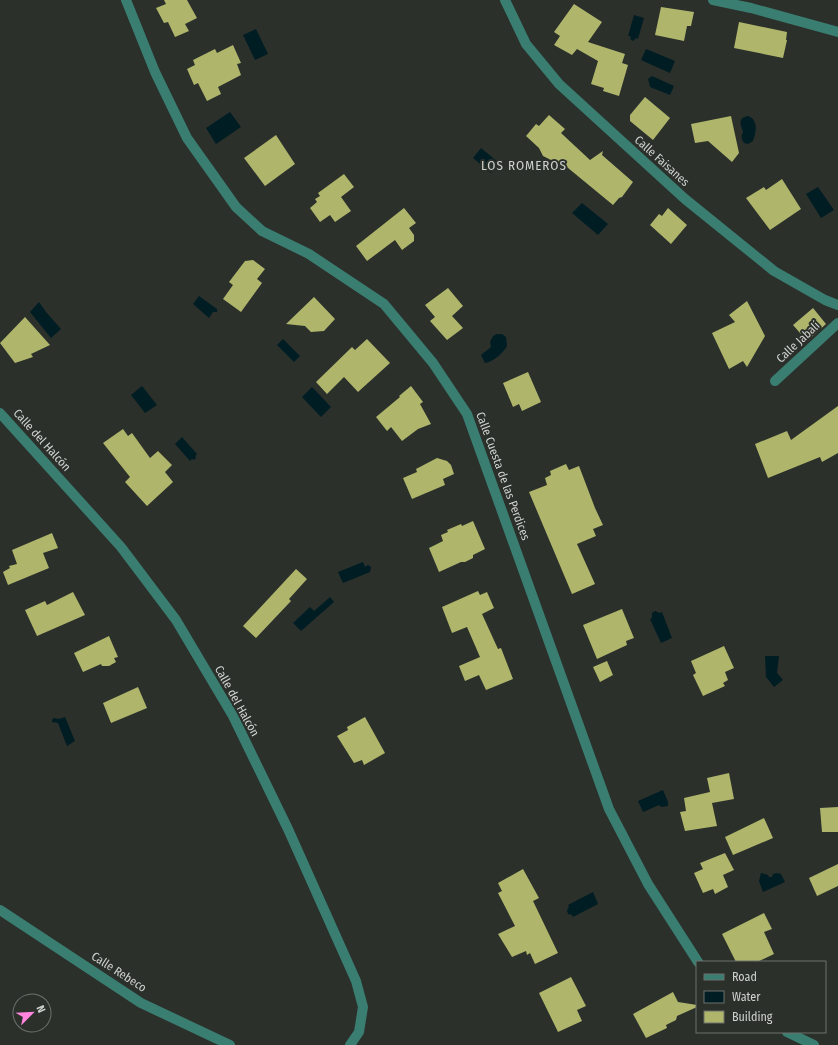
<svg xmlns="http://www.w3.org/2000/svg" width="838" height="1045" viewBox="0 0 838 1045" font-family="'Fira Sans Condensed',sans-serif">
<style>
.water{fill:#001d24}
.building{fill:#afb66b}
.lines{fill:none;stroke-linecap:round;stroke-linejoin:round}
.minor{stroke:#3a7d71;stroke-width:10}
.labels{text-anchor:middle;stroke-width:4;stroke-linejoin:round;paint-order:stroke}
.street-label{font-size:12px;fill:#cfd2cf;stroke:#2b302b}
.neighbourhood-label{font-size:13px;letter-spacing:1px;fill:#cfd2cf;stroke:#2b302b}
</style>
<rect width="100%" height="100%" fill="#2b302b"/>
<!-- water -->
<g class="water">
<path d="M634,15l10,3 -6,21 -2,-1 -3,3 -2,-1 -1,-4h-2z"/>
<path d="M256,29l12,25 -13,6 -12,-25z"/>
<path d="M646,49l29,12 -5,12 -29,-13z"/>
<path d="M652,76l22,10 -4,9 -20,-8 -2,-8z"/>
<path d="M230,112l11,15 -25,17 -10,-16z"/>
<path d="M748,116c11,4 8,17 5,25l-5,3 -4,-1c-3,-5 -3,-7 -1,-11 -2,-8 -6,-14 5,-16z"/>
<path d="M481,148l18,15 -8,10 -18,-15z"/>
<path d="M818,187l16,23 -13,8 -15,-24z"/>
<path d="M582,203l26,21 -10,11 -26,-22z"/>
<path d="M199,296l18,13v3h-4l-4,6 -16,-14z"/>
<path d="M39,302l7,10 15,17 -10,9 -21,-26z"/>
<path d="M497,334h5l4,3 1,9c-4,7 -14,16 -22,17l-4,-8 10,-8 -1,-5 3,-6z"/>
<path d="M283,339l17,17 -6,6 -17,-17z"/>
<path d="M142,386l15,19 -12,8 -14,-18z"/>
<path d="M312,387l19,20 -10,10 -19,-20z"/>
<path d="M182,437l15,17 -1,1 -1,5 -3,-1 -2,2 -15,-17z"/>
<path d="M363,562l2,5 3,-2 3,2 -1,5 -27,11 -5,-11z"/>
<path d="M330,597l4,5 -33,29 -8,-8 17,-16 4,4z"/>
<path d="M655,611l5,2 2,-1 10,26 -11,5 -11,-24 2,-1v-5z"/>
<path d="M765,656h14l-2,17 6,7 -9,7 -8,-10z"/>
<path d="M65,717l10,24 -8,5 -9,-23 -6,-1v-2l2,-2 5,1z"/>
<path d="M663,790l5,12v4l-7,1 -2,-2 -16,7 -5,-11z"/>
<path d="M761,873l7,2 1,2h3l1,-3 4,-1 4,1 4,8 -22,10 -4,-11z"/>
<path d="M593,892l5,12 -25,13 -1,-2 -4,-1 -1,-4 2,-3 -1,-2z"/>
</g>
<!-- building -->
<g class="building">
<path d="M164,0h23l10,18 -12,6 4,7 -14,6 -7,-15 -4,1 -8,-15 10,-4z"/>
<path d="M574,4l28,18 -14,20 37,12 -3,9 6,2 -9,31 -16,-5 1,-3 -13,-4 7,-23 -21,-12 -5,6 -18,-10 6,-9 -6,-4z"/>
<path d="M661,7l33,5 -3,14h-4l-3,15 -29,-6z"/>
<path d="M739,22l48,10 -1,8h1l-4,18 -49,-10z"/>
<path d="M233,45l8,18 -4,1 4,11 -23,12 3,7 -14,7 -9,-18 -4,2 -7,-16 8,-4 -2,-5 22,-11 2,4z"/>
<path d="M645,97l25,21 -17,22 -23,-19v-6z"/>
<path d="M549,115l16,14 -4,4 29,27 13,-9 -1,4 31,27 -11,15 -3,1 -6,7 -51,-42 -3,4 -8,-7 -8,-4 -4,-8 -13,-12 10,-12 3,2z"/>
<path d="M731,116l8,37 -7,9 -24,-21 -13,2 -4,-19z"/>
<path d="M276,135l19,29 -30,22 -21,-28z"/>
<path d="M344,174l10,13 -13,10 10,14 -16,11 -5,-7 -10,7 -10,-14 7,-6 -2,-3 5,-3 -2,-3z"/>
<path d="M782,179l19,30 -31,21 -24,-32 18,-11 2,3z"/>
<path d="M404,208l12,15 -7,5 5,7v6l-12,9 -7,-10 -28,21 -11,-15z"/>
<path d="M668,208l19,17 -16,19 -21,-19 9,-11 3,2z"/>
<path d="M253,260l12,9 -8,10 5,4 -21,29 -18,-13 10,-14 -4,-3 16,-21z"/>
<path d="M448,288l15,18 -11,10 11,12 -16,12 -17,-19 5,-4 -10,-12z"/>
<path d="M314,297l21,22 -11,12 -13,1 -6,-6 -19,-2z"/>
<path d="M747,301l18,35 -18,31 -4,-6 -14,8 -17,-36 23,-11 -6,-7z"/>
<path d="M813,308l13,16 -19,17 -14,-16z"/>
<path d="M25,317l25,28 -19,9 2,3 -18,6 -15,-20z"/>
<path d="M367,339l23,24 -32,29 -14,-15 -17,17 -11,-12 36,-35 3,3z"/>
<path d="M528,372l13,30 -19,9 -3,-7 -6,3 -10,-24z"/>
<path d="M411,386l12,16 -3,2 11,20 -13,5 -16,12 -11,-14 -4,4 -11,-14 24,-20 -1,-1z"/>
<path d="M838,406v47l-16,9 -2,-5 -52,21 -13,-34 32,-13 4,9z"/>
<path d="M123,429l5,7 4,-3 18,25 8,-7 14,14 -7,7 8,10 -26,24 -22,-24 5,-5 -27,-34z"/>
<path d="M437,458l10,3 4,4 3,9 -11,5 2,6 -33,14 -9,-21 14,-6 -1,-3z"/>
<path d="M566,464l3,6 10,-4 16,42 8,17 -10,4 3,7 -19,8 18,40 -23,10 -43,-102 18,-7 -2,-7 6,-3 -1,-4z"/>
<path d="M473,521l12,28 -12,6v3l-8,4h-4l-22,10 -10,-24 14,-7 -2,-6 7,-3 -1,-2 14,-6 1,2z"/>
<path d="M52,533l6,15 -15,5 6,15 -41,17 -5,-13 7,-4 -1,-2 8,-2 -5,-14z"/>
<path d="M296,569l11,10 -18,20 2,2 -35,37 -13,-12z"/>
<path d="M478,591l2,4 7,-3 7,16 -12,6 16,35 3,-1 12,31 -27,11 -7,-15 -14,6 -6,-15 21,-9 -13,-30 -15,6 -10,-26z"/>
<path d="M73,592l12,23 -48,21 -12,-26 20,-9 2,4z"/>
<path d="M622,609l12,29 -8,3 1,4 -30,14 -14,-34z"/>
<path d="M109,636l9,21 -4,1 2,4 -7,4h-7l-1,-2 -18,8 -9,-19z"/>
<path d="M724,646l10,22 -9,4 3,8 -5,3 2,3 -22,10 -10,-21 3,-2 -5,-12z"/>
<path d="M607,661l6,14 -13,7 -7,-15z"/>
<path d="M138,687l9,21 -36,15 -8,-20z"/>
<path d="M365,717l20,36 -21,12 -2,-5 -8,3 -17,-27 11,-6 -1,-3z"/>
<path d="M729,773l5,26 -22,4 5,23 -32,5 -5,-19 6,-1 -2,-13 26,-6 -3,-14z"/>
<path d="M838,807v25h-16l-2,-24z"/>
<path d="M764,818l9,20 -40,17 -8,-18z"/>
<path d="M725,853l9,17 -11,5 5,12 -13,7 -2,-5 -10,4 -9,-20 9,-4 -3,-6z"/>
<path d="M838,864v22l-21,10 -8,-18z"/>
<path d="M523,869l16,29 -6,3 25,52 -23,11 -5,-11 -3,2 -1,-4 -14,6 -14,-23 17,-8 -17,-33 4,-2 -4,-8z"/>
<path d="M764,913l8,16 -8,3 10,22 -17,8h-21l-14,-28z"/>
<path d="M571,977l15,29 -9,4 5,11 -24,11 -19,-39z"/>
<path d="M673,992l5,10 19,3v2l-20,9 -1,4 -10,5 1,3 -21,10 -13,-24z"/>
</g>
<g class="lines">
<!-- minor -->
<g class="minor">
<path d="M126,0l29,72 32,66 49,69 26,24 47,23 75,50 49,59 34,51 142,395 39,75 50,78"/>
<path d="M505,0l21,44 33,40 126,115 89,72 51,29 13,5"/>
<path d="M713,0l38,8 87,24"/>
<path d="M775,381l63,-58"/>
<path d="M0,413l121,134 55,73 57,96 55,113 68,152 7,26 -4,25 -9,13"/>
<path d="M0,910l141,93 89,42"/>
<path d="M787,1032l27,13"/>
</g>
</g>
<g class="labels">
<!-- street labels -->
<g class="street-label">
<text transform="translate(662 161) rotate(42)" y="4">Calle Faisanes</text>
<text transform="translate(798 342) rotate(-43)" y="4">Calle Jabalí</text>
<text transform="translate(42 440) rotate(48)" y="4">Calle del Halcón</text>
<text transform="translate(503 476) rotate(70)" y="4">Calle Cuesta de las Perdices</text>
<text transform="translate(237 701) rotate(61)" y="4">Calle del Halcón</text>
<text transform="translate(119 972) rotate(33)" y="4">Calle Rebeco</text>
</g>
<!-- neighbourhood labels -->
<g class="neighbourhood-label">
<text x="524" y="170">LOS ROMEROS</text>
</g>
</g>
<!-- legend -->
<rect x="696" y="961" width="130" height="72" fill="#2b302b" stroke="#6d716d"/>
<rect x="704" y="974" width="20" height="6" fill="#3a7d71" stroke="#6d716d"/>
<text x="732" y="981" font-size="12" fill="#cfd2cf">Road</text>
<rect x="704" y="991" width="20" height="12" fill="#001d24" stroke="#6d716d"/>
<text x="732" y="1001" font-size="12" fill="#cfd2cf">Water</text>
<rect x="704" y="1011" width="20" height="12" fill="#afb66b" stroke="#6d716d"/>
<text x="732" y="1021" font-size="12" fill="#cfd2cf">Building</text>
<!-- north arrow -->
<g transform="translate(32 1013) rotate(66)"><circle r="19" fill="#2b302b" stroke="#6d716d"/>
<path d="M0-3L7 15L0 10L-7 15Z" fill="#ff85de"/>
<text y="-6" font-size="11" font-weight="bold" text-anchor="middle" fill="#cfd2cf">N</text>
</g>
</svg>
